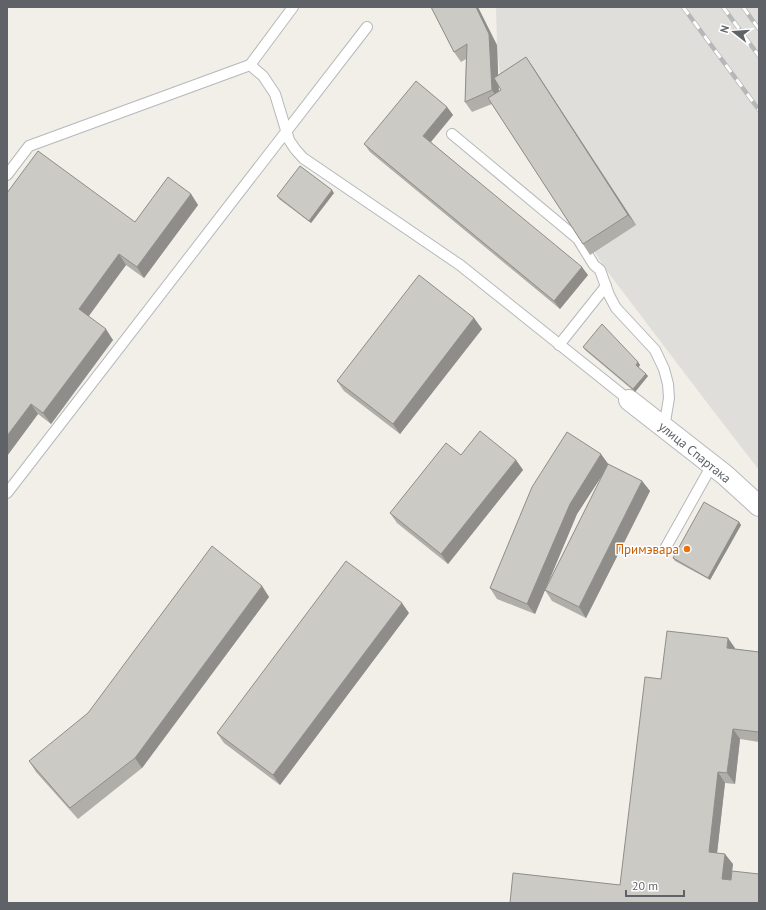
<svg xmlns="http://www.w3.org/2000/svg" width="766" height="910" viewBox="0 0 766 910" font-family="'PT Sans',sans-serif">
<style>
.industrial{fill:#e0deda}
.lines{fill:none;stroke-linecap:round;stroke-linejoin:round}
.lane-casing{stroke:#b5b8bc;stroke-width:12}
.street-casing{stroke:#b5b8bc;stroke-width:22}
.lane{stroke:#fff;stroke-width:10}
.street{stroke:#fff;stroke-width:20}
.rail-casing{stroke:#b6b7b8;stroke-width:4.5}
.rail{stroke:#fff;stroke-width:3;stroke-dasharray:9;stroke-linecap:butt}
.wall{fill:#afaea9;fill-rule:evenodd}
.shaded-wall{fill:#8f8d8a}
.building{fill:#cccac5;stroke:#8f8d8a}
.food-dot{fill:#e8710a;stroke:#fff;stroke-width:1.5}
.labels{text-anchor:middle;stroke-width:3;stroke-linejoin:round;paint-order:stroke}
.street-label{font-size:13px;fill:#5f6368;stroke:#fff}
.food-label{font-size:13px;fill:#c56008;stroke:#fff;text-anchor:end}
</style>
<rect width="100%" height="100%" fill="#f1efe8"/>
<!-- industrial -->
<path class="industrial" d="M496,7h263v463l-48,-62 -107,-141 -101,-162 -6,-60z"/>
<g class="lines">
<!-- lane casing -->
<g class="lane-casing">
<g id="lane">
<path d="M293,7l-43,58 13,11 12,18 14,46 6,9 8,9 157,107 169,135"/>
<path d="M452,134l126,105 16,26 6,5 9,25 7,13 39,42 9,19 4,15 1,14 -5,30"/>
<path d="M7,175l22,-29 221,-81"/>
<path d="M559,345l47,-59"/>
<path d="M7,493l360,-466"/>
<path d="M666,547l46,-82"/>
</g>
</g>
<!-- street casing -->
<g class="street-casing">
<path id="street" d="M629,400l96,75 34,31"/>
</g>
<!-- lane -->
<use href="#lane" class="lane"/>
<!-- street -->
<use href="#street" class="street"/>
<!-- rail casing -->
<g class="rail-casing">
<g id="rail">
<path d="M683,7l76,103"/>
<path d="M723,7l36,49"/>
<path d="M743,7l16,22"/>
</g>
</g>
<!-- rail -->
<use href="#rail" class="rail"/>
</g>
<!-- wall -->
<g class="wall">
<path d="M431,7l66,38 1,30 28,-18 110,168 -46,30 -98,-151 -20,8 -7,-10 1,-43 -5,3 -7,-10zM499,85l2,5 -2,1z"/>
<path d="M447,107l6,8 -22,27 157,133 -28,34 -190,-157 -6,-8z"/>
<path d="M7,193l128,29 56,-28 7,11 -54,73 -18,-13 -38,51 25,24 -62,84 -13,-10 -31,42z"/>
<path d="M334,193l-23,30 -32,-24 -2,-3z"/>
<path d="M474,318l8,11 -82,105 -56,-43 -7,-10z"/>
<path d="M583,347l55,15 2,3 -2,3 10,8 -13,16 -50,-42z"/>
<path d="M461,455l55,5 7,10 -75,94 -51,-41 -7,-10z"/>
<path d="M608,464l34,17 8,10 -64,127 -34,-17 -7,-11 59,-118 -27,42 -42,100 -38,-15 -7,-11z"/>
<path d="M739,522l2,3 -31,55 -35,-19 -2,-3z"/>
<path d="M262,586l7,11 -127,171 -64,51 -42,-47 -7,-11z"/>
<path d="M409,613l-129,172 -56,-42 -7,-10z"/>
<path d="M735,648v1l24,3v90l-19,-3 -5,45 -10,-1 -8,70 16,11 -2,16 28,23 -139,-18 41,-206z"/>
</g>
<!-- shaded-wall -->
<g class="shaded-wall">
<path d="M476,7h2l19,38 2,55 -7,-10z"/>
<path d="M526,57l7,10 103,158 -8,-10z"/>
<path d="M447,107l6,8 -24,29 -6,-8z"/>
<path d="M332,190l2,3 -23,30 -2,-2z"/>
<path d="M191,194l7,11 -54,73 -7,-11z"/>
<path d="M119,254l7,11 -40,55 -7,-11z"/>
<path d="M582,267l6,8 -28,34 -6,-8z"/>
<path d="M474,318l8,11 -82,105 -7,-10z"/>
<path d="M106,329l7,11 -62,84 -8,-11z"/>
<path d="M638,362l2,3 -2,3 -2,-3z"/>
<path d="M646,374l2,2 -13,16 -2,-3z"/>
<path d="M31,404l7,10 -31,42v-20z"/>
<path d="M601,454l8,11 -32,49 -42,100 -8,-10 43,-100z"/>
<path d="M516,460l7,10 -75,94 -7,-10z"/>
<path d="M642,481l8,10 -64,127 -7,-11z"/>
<path d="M739,522l2,3 -31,55 -2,-2z"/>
<path d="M262,586l7,11 -127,171 -7,-10z"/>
<path d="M402,603l7,10 -129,172 -7,-10z"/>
<path d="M728,638l7,10 -1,10 -7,-10z"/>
<path d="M733,729l7,10 -5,45 -8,-11z"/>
<path d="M718,772l7,11 -9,79 -7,-10z"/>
<path d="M725,854l8,10 -4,26 -7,-11z"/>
</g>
<!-- building -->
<g class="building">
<path d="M431,7h45l13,27 3,56 -27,12 2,-58 -13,8z"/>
<path d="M526,57l102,158 -45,29 -95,-146 13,-8 -7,-12z"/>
<path d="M416,81l31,26 -24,29 159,131 -28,34 -190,-157z"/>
<path d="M38,151l97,71 33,-45 23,17 -54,73 -18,-13 -40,55 27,20 -63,84 -12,-9 -24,32v-243z"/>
<path d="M300,166l32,24 -23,31 -32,-25z"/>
<path d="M419,275l55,43 -81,106 -56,-43z"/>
<path d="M602,324l36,38 -2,3 10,9 -13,15 -50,-42z"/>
<path d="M480,431l36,29 -75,94 -51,-41 56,-70 15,12z"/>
<path d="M567,432l34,22 -31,50 -43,100 -37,-16 42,-101z"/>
<path d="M608,464l34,17 -63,126 -34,-17z"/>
<path d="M704,502l35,20 -31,56 -35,-20z"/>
<path d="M212,546l50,40 -127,172 -65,50 -41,-47 59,-48z"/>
<path d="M346,561l56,42 -129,172 -56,-42z"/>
<path d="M667,631l61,7 -1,10 32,4v80l-26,-3 -6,44 -9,-1 -9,80 16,2 -3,25 9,1 1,-9 27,3v29h-249l3,-30 107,12 25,-208 16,2z"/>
</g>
<!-- markers -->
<circle class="food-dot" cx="687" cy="549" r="4"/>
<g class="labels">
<!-- street labels -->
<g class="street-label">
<text transform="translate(695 452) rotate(39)" y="5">улица Спартака</text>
</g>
<!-- food labels -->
<g class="food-label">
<text x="679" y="554">Примэвара</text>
</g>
</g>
<!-- border -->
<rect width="766" height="910" fill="none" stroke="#5f6368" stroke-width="16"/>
<!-- north arrow -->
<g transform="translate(734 32) rotate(287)" stroke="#ffffff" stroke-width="3" paint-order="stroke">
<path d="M0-3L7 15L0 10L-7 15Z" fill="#5f6368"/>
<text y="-6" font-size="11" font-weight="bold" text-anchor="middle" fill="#5f6368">N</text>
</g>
<!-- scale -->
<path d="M626 890v6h58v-6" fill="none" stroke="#5f6368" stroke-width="2"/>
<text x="632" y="890" font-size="12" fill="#5f6368" stroke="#ffffff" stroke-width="3" paint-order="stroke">20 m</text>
</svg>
